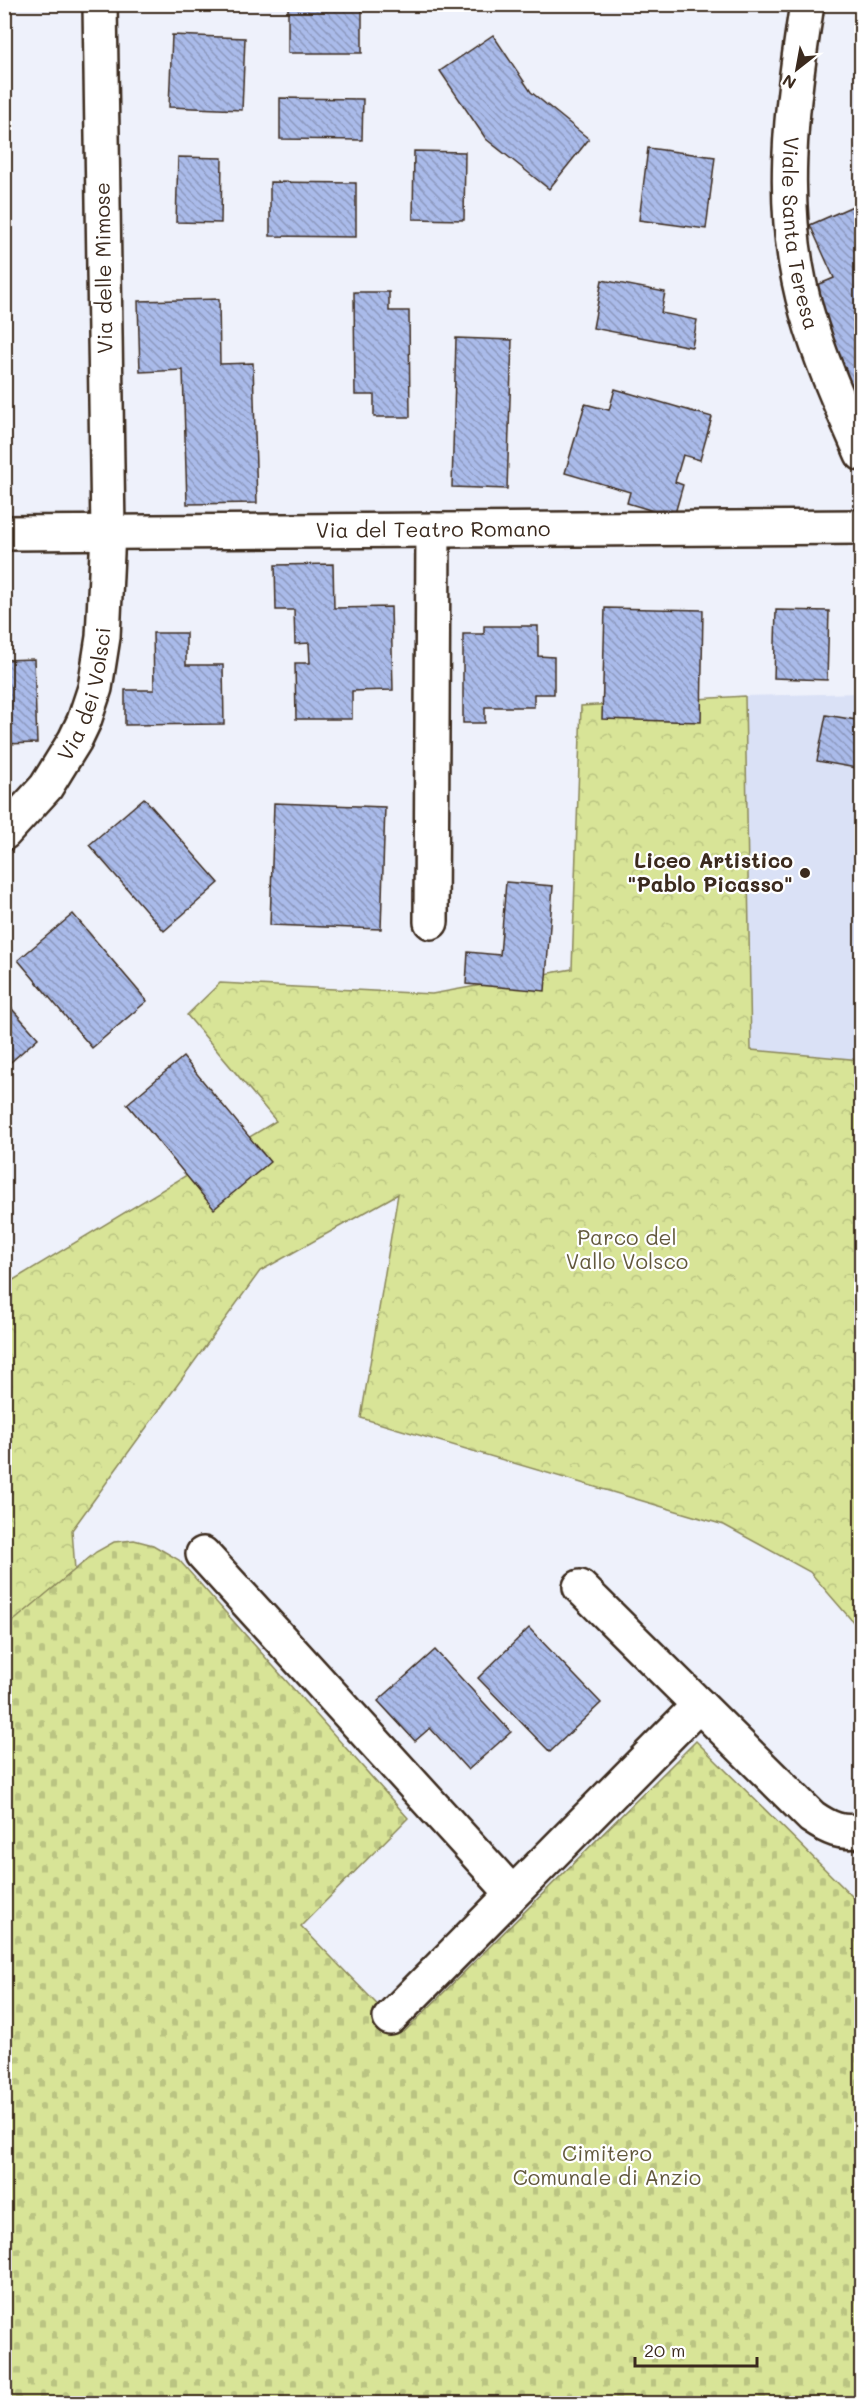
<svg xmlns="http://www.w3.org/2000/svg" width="866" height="2408" viewBox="0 0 866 2408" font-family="Mali,sans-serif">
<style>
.built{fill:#dae1f6}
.forest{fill:url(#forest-crowns);stroke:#8a875a;stroke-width:1.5}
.cemetery{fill:url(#cemetery-stones);stroke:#8a875a;stroke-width:1.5}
.building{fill:url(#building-back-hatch);stroke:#3b2a1e;stroke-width:1.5}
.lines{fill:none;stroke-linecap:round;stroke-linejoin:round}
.minor-casing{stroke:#3b2a1e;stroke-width:38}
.minor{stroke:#fff;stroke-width:33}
.poi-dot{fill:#3b2a1e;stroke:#fff;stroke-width:2}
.labels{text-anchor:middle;stroke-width:4.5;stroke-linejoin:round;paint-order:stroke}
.street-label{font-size:21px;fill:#3b2a1e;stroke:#fff}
.poi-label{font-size:21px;font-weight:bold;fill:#3b2a1e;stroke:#fff;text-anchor:end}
.park-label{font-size:21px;fill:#62583c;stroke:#fff}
</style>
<defs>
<pattern id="forest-crowns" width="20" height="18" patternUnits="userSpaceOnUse" patternTransform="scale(1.5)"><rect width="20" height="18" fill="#d8e497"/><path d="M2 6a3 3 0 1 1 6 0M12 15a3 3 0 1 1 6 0" fill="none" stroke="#bac482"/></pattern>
<pattern id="cemetery-stones" width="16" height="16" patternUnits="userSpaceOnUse" patternTransform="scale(1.5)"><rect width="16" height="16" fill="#d8e497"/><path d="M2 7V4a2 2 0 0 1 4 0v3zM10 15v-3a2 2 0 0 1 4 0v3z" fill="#bac482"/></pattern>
<pattern id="building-back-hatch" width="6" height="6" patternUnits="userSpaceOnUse" patternTransform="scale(1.5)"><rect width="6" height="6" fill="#aabbea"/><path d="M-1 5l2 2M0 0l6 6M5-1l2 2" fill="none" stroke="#8c98bd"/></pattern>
</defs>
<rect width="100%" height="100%" fill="#eef1fb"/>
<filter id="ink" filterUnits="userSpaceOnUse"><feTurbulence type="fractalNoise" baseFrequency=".0167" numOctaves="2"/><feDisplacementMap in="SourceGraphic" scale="12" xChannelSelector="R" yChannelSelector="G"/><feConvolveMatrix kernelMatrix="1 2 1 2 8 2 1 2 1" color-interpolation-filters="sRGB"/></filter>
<g filter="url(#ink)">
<!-- built -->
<path class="built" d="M861,693v367l-110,-10 -6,-354z"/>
<!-- forest -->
<path class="forest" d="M745,696l6,354 110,10v571l-51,-59 -86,-47 -363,-107 37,-224 -138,77 -188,259 3,40 -70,59v-344l271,-164 -89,-106 33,-32 212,11 140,-25 9,-263z"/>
<!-- cemetery -->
<path class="cemetery" d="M134,1540l19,5 26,15 229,258 -107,108 103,106 292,-291 165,164v498h-856l-1,-774 92,-77 18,-10z"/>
<!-- building -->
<g class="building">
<rect x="288" y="4" width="74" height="49"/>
<path d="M172,35l73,3 -3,72 -73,-3z"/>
<path d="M493,35l38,57 58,47 -40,50 -63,-50 -46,-68z"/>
<path d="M280,98l83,1 -1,41 -82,-1z"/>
<path d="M648,148l67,9 -9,72 -67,-9z"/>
<path d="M414,151l51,1 -1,68 -51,-1z"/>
<path d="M178,157l44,1 -1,65 -45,-1z"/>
<path d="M270,182l86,1v54l-86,-1z"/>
<path d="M862,202v207l-54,-120 26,-11 -24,-53z"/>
<path d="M602,280l63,12 -4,21 36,7 -5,27 -99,-19z"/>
<path d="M354,292h35v19h20l1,106h-36v-22h-19z"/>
<path d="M219,299l1,65 33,-1 4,140 -70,1 -4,-134 -43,2 -2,-71z"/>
<path d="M456,338l56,2 -5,149 -55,-2z"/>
<path d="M615,389l97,28 -12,43 -17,-5 -8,27 8,3 -9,32 -47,-14 3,-11 -65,-19 20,-69 24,6z"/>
<path d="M333,564l1,44 57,-1 2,83 -41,1v28h-56l-1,-56h15l-1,-20 -14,1 -1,-34h-18l-1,-45z"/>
<path d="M605,608l98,2 -2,112 -99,-3z"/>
<path d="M776,610l53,1 -2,69 -53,-2z"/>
<path d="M484,626h54v30l16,1v37h-20v13h-49v16h-22v-89h21z"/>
<path d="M153,633h33v32h37l1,59 -99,1v-35h29z"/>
<path d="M34,659l3,84 -33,1v-84z"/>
<path d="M826,715l36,6v48l-45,-8z"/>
<path d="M144,798l75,85 -55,48 -75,-86z"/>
<path d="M274,803l111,4 -4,122 -111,-4z"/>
<path d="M506,882l47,4 -8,105 -79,-7 2,-32 32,3z"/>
<path d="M73,914l74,87 -55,47 -74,-88z"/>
<path d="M4,1000l34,38 -34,30z"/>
<path d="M183,1057l87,105 -56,47 -87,-105z"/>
<path d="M529,1628l72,75 -51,49 -72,-74z"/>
<path d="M435,1650l76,82 -43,38 -38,-42 -15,13 -37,-40z"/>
</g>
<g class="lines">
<!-- minor casing -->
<g class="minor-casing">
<g id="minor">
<path id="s1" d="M807,4c-16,104 -30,207 0,309 14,49 35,95 55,141"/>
<path id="s2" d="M4,533l858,-6"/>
<path id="s3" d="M4,833l42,-46 29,-47 9,-19 11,-33 8,-51 5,-105 -8,-528"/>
<path d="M431,922l2,-392"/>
<path d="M203,1554l309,339"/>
<path d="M580,1587l232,230c16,11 30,18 50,13"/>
<path d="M390,2018l309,-313"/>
</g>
</g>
<!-- minor -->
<use href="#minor" class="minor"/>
</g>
</g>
<!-- markers -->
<circle class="poi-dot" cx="805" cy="873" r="6"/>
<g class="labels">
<!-- street labels -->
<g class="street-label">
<text dy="7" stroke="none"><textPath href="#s1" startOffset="231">Viale Santa Teresa</textPath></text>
<text transform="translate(104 268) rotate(-91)" y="7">Via delle Mimose</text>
<text dy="7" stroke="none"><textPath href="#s2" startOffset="429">Via del Teatro Romano</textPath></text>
<text dy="7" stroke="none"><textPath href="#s3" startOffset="165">Via dei Volsci</textPath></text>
</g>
<!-- poi labels -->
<g class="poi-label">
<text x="793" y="868">Liceo Artistico<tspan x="793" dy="24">"Pablo Picasso"</tspan></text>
</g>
<!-- park labels -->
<g class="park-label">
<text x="627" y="1245">Parco del<tspan x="627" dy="24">Vallo Volsco</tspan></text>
<text x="607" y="2161">Cimitero<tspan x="607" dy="24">Comunale di Anzio</tspan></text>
</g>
</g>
<!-- margin -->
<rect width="866" height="2408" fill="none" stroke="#fff" stroke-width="24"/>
<rect x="12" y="12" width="842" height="2384" fill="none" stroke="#3b2a1e" stroke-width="2" filter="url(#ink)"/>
<!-- north arrow -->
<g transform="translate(797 69) rotate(211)" stroke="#ffffff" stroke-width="4.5" paint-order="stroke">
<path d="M0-4.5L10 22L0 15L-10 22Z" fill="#3b2a1e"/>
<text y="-9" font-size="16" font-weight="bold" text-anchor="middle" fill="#3b2a1e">N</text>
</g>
<!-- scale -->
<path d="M635 2357v9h122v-9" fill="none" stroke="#3b2a1e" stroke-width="3"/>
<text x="644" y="2357" font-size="18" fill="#3b2a1e" stroke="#ffffff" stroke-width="4.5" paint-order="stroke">20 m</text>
</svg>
